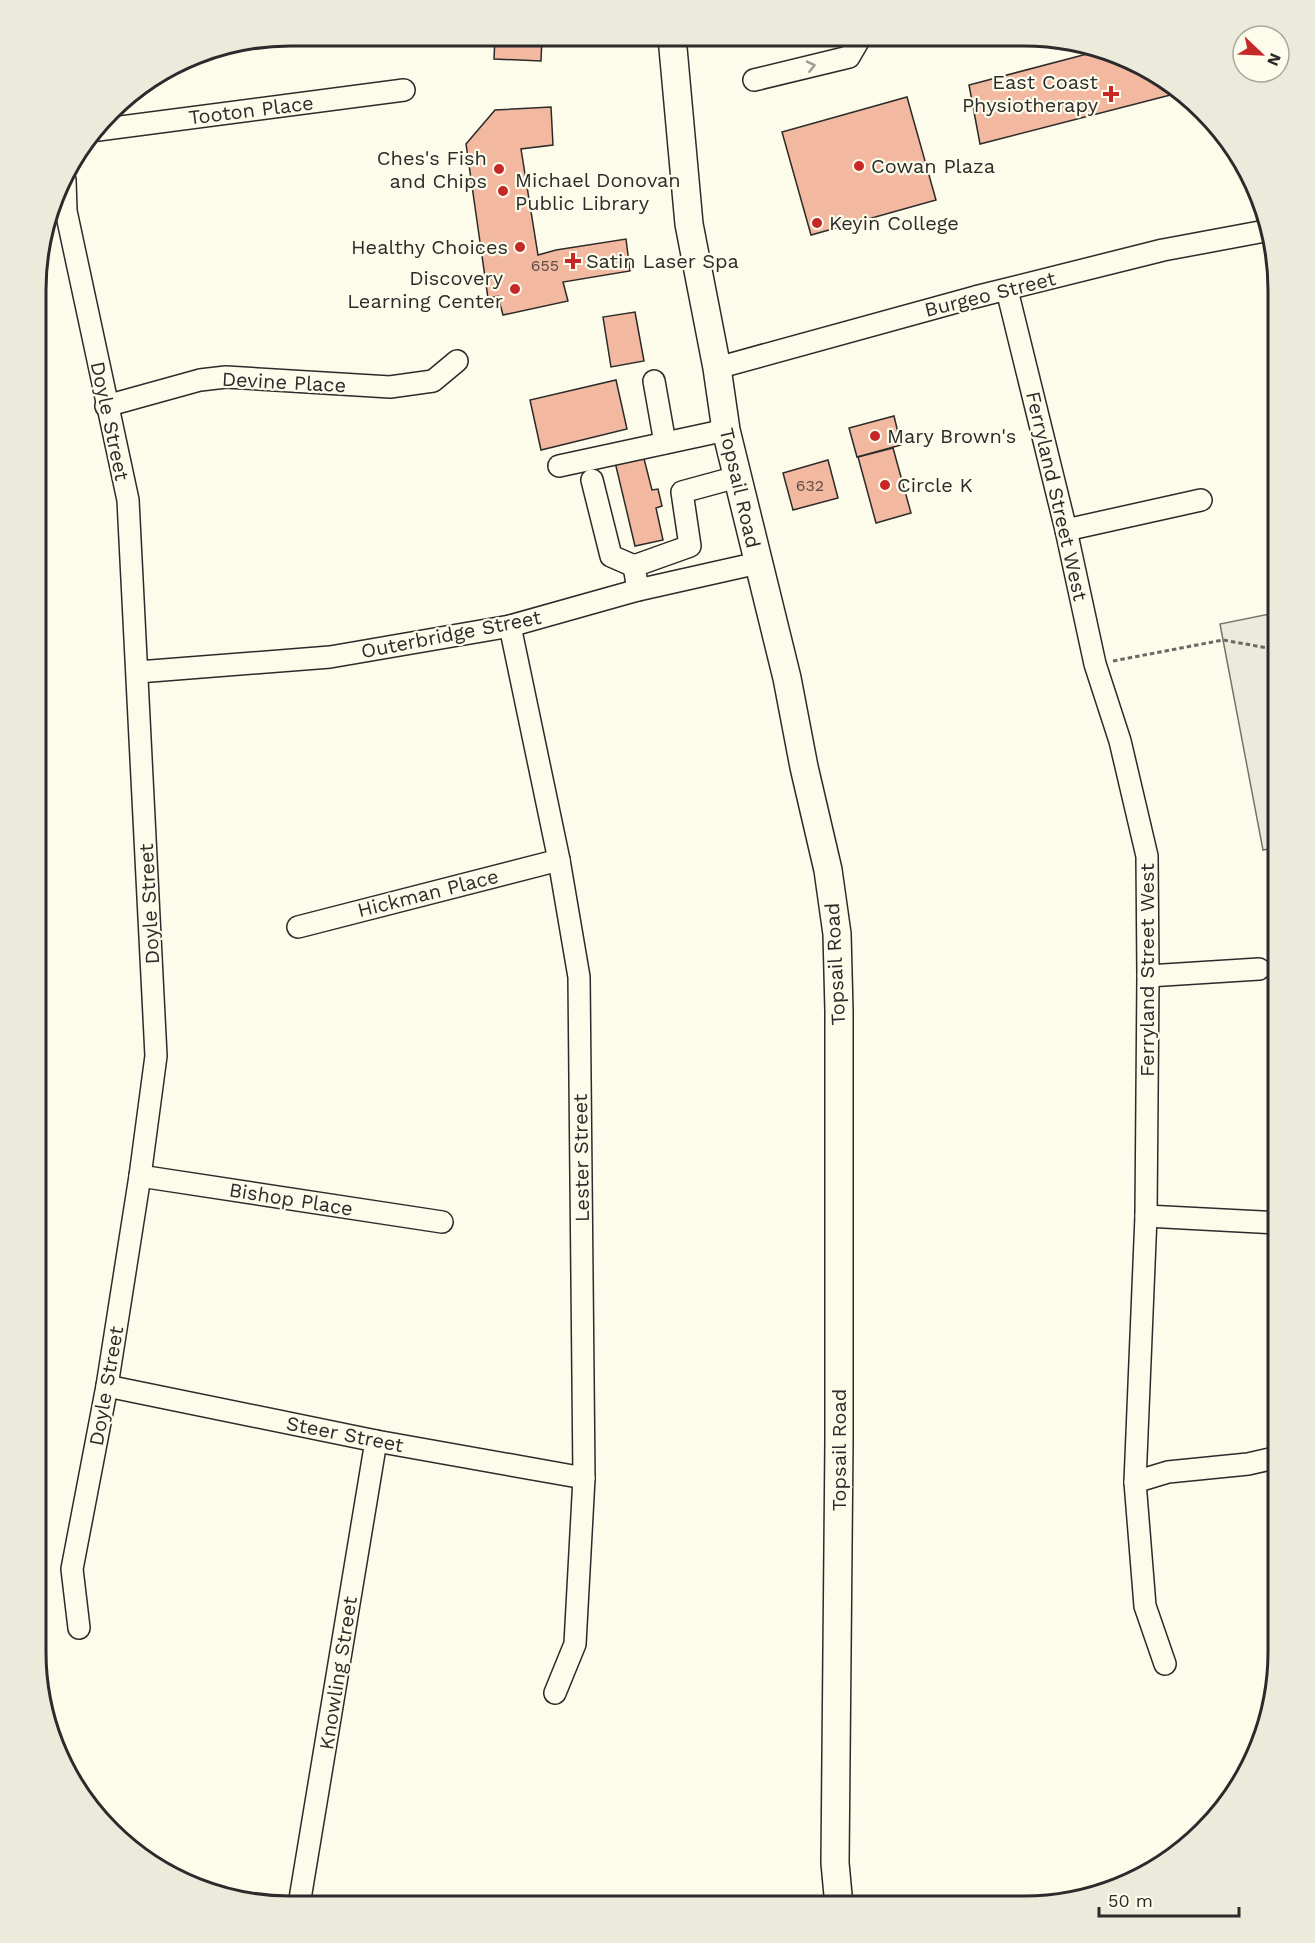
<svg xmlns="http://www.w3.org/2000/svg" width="1315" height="1943" viewBox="0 0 1315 1943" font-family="'Work Sans',sans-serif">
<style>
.green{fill:#ecebdb;stroke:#74746e;stroke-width:1.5}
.building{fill:#f2b8a0;stroke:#2b2b2b;stroke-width:1.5}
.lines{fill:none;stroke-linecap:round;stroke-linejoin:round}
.minor-casing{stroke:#2b2b2b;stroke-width:24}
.major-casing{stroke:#2b2b2b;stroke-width:30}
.path{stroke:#6a6964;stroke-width:3;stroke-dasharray:4.5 3;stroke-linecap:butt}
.minor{stroke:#fdfbea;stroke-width:21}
.major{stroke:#fdfbea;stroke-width:27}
.oneway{stroke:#9e9d94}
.poi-dot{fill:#c62828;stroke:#fdfbea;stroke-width:2}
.labels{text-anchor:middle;stroke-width:4.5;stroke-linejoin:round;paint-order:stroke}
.number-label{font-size:16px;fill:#5d4e48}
.poi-label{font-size:20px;fill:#2b2b2b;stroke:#fdfbea;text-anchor:start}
.street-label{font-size:20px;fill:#2b2b2b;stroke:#fdfbea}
.rim{fill:none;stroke:#2b2b2b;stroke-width:3}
</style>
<rect width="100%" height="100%" fill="#fdfbea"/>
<!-- green -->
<path class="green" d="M1279,612v235l-16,3 -43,-226z"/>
<!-- building -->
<g class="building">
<path d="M495,37h47l-1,24 -47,-2z"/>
<path d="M1102,50l20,6 57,32 3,4 -202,52 -11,-59z"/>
<path d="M907,97l29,103 -125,35 -29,-103z"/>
<path d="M551,107l2,38 -32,4 17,106 18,-5 70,-11 4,32 -67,11 5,19 -65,14 -5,-19 -10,2 -22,-154 29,-34z"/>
<path d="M635,312l9,49 -33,6 -8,-50z"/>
<path d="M616,380l11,49 -86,21 -11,-50z"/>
<path d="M894,416l7,29 -44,12 -8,-29z"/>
<path d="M893,448l18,65 -35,10 -18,-66z"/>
<path d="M643,455l9,35 6,-1 4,17 -6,2 7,32 -28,6 -20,-84z"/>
<path d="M828,460l10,38 -45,12 -10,-37z"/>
</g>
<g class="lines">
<!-- minor casing -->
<g class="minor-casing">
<g id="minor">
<path d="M754,80l95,-23 11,-19"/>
<path d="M98,130l306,-40"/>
<path d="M65,180l1,31 62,289 28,556 -16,120 -33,210 -35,183 7,59"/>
<path d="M1007,290l59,240 29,134 25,77 27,115 1,120 -2,240 -11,266 10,124 20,58"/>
<path d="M717,368l258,-71 188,-47 102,-19"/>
<path d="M654,381l11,62"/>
<path d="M106,406l94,-26 26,-3 164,10 43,-6 24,-20"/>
<path d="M559,466l167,-36"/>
<path d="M592,480l19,76 23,10"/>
<path d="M1066,530l135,-30"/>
<path d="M638,590l-4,-24 56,-20 -8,-54 55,-15"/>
<path d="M510,626l49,234 20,117 5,501 -9,166 -20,49"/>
<path d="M138,672l192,-15 180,-31 128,-36 120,-27"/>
<path d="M298,927l261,-67"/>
<path d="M1148,976l111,-7"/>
<path d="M140,1176l302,46"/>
<path d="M1146,1216l133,7"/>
<path d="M107,1386l269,55 208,37"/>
<path d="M1135,1482l33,-10 80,-8 31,-7"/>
<path d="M299,1905l77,-464"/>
</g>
</g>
<!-- major casing -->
<g class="major-casing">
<path id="major" d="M672,37l17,187 28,144 9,62 61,248 17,89 24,103 9,64 2,77v430l-4,422 4,43"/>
</g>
<!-- path -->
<path class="path" d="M1113,661l110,-21 56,10"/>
<!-- minor -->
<use href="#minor" class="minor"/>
<!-- major -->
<use href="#major" class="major"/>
</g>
<!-- one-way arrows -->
<defs><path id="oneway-chevron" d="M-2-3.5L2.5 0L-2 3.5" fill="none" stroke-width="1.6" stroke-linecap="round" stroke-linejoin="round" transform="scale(1.5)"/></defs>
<use class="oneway" href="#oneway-chevron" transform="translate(811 66) rotate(-13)"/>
<!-- markers -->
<g class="poi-dot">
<path d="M1108 85h6v6h6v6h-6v6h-6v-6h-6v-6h6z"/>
<circle cx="859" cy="166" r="6"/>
<circle cx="499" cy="169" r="6"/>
<circle cx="503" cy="191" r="6"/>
<circle cx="817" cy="223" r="6"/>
<circle cx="520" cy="247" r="6"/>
<path d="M570 252h6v6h6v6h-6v6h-6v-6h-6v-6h6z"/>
<circle cx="515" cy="289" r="6"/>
<circle cx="875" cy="436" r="6"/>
<circle cx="885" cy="485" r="6"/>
</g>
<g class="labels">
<!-- number labels -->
<g class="number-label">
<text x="545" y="271">655</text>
<text x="810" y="491">632</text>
</g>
<!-- poi labels -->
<g class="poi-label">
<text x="1098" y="89" text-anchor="end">East Coast<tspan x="1098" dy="23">Physiotherapy</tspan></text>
<text x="487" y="165" text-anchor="end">Ches's Fish<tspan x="487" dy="23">and Chips</tspan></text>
<text x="871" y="173">Cowan Plaza</text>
<text x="515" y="187">Michael Donovan<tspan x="515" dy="23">Public Library</tspan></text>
<text x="829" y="230">Keyin College</text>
<text x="508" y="254" text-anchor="end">Healthy Choices</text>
<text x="586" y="268">Satin Laser Spa</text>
<text x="503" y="285" text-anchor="end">Discovery<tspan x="503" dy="23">Learning Center</tspan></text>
<text x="887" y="443">Mary Brown's</text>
<text x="897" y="492">Circle K</text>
</g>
<!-- street labels -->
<g class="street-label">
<text transform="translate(251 110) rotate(-7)" y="7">Tooton Place</text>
<text transform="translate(990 294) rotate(-14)" y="7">Burgeo Street</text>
<text transform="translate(284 382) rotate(3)" y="7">Devine Place</text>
<text transform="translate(110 421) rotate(78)" y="7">Doyle Street</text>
<text transform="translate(740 488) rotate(77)" y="7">Topsail Road</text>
<text transform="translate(1057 496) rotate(77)" y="7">Ferryland Street West</text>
<text transform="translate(451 634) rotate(-11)" y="7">Outerbridge Street</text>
<text transform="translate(428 893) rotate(-14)" y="7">Hickman Place</text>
<text transform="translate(149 904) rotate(-93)" y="7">Doyle Street</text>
<text transform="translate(835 964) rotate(-93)" y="7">Topsail Road</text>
<text transform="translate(1147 970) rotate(-90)" y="7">Ferryland Street West</text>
<text transform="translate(581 1158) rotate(-91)" y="7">Lester Street</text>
<text transform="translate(291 1199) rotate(9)" y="7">Bishop Place</text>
<text transform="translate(106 1386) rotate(-80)" y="7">Doyle Street</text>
<text transform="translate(345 1434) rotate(11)" y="7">Steer Street</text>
<text transform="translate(839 1450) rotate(-90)" y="7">Topsail Road</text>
<text transform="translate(338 1673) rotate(-81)" y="7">Knowling Street</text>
</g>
</g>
<!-- crop -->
<path d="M0 0H1315V1943H0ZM290 46H1024A244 244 0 0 1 1268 290V1652A244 244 0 0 1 1024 1896H290A244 244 0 0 1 46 1652V290A244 244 0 0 1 290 46Z" fill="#eceadb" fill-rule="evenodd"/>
<path class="rim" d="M290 46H1024A244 244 0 0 1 1268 290V1652A244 244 0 0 1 1024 1896H290A244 244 0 0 1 46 1652V290A244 244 0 0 1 290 46Z"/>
<!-- north arrow -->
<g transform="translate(1261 54) rotate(113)"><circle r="28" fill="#fdfbea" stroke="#a9a89e" stroke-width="1.5"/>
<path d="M0-4.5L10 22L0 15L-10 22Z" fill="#c62828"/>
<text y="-9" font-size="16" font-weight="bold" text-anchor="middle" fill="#2b2b2b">N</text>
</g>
<!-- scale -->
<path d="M1099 1907v9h140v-9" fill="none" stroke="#2b2b2b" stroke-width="3"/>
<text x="1108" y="1907" font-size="18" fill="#2b2b2b" stroke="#fdfbea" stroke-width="4.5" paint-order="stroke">50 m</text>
</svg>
